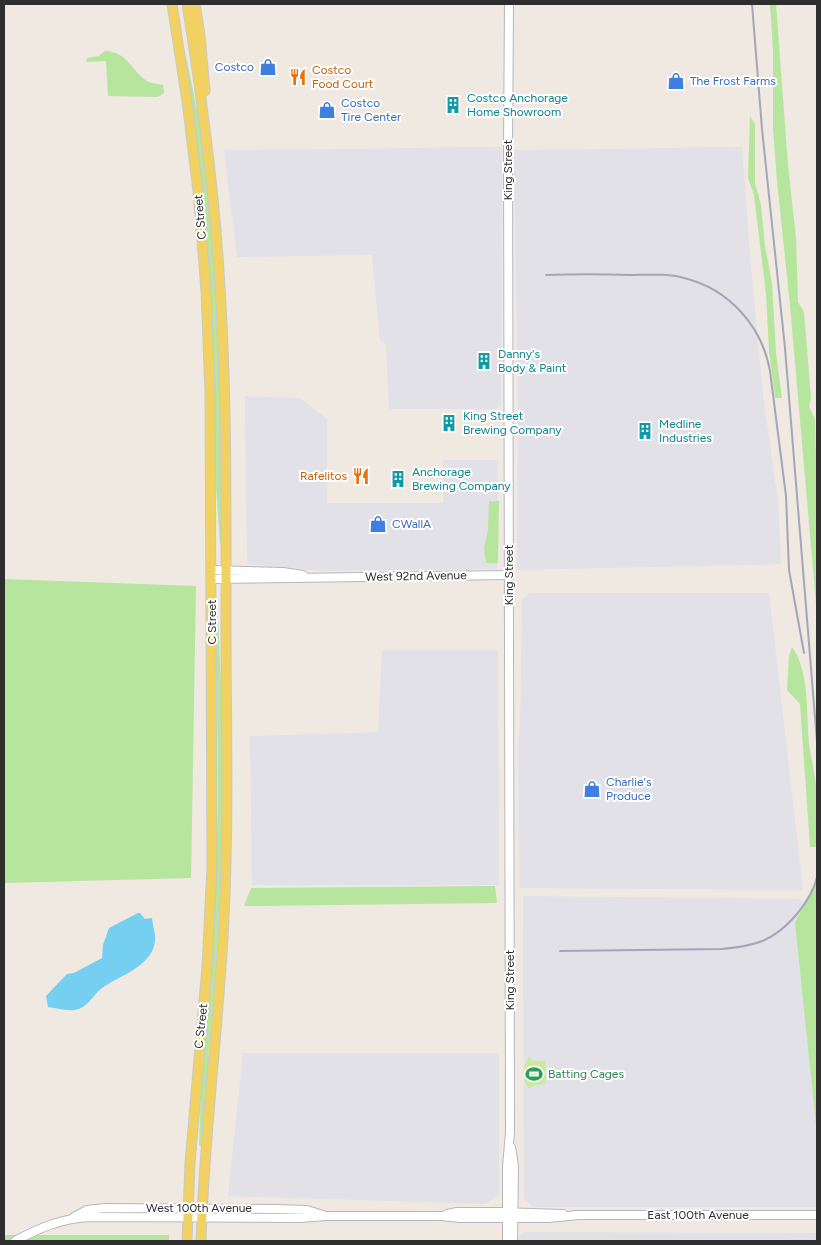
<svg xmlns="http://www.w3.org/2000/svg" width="821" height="1245" viewBox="0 0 821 1245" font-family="Figtree,sans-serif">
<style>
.industrial{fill:#e3e1e8}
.green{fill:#b6e59e}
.pitch{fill:#c9ec9a}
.water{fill:#75cff0}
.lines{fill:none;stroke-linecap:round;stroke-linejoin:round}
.secondary-casing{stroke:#b4b7c1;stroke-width:10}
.primary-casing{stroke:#c9c9c9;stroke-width:11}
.secondary{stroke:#fff;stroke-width:8}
.primary{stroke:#f2d163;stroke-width:9}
.rail{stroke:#a3a6b8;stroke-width:2}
.labels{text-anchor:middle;stroke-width:4;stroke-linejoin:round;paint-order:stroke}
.shop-label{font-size:12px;fill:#366cbe;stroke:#fff;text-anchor:start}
.food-label{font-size:12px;fill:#c56008;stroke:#fff;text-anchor:start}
.culture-label{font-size:12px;fill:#0d838f;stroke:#fff;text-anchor:start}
.street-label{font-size:12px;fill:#2e2e2e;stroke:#fff}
.leisure-label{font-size:12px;fill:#27864d;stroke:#fff;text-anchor:start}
</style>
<rect width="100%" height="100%" fill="#efe9e1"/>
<!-- industrial -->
<g class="industrial">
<path d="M502,147l-1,257 -5,5h-107l-3,-65 -6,-3 -8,-86 -135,2 -13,-107z"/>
<path d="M742,147l8,109 13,139 15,106 3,63 -264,6 1,-174 -4,-246z"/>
<path d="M245,396l55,2 27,21v84h116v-43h55l-1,109 -173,2 -77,-7z"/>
<path d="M530,593h239l34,297 -284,-2 -1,-141 2,-23 2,-124z"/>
<path d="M382,650h116l1,235h-247l-2,-149 128,-4z"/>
<path d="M523,896l276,3 13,14 5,87v207h-284l-9,-8z"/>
<path d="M243,1053h256v142l-14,9 -257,-8z"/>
<path d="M524,1232l293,1v8h-298v-4z"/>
</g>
<!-- green -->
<g class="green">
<path d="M770,4h6l12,161 8,73 2,64 6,10 7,86 -2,8 6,13 2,80v116l-27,-310 -13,-124 -4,-52v-79z"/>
<path d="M105,51c22,0 26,20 42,30 5,3 12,3 16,4l1,8 -6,4 -50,-1 -2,-35 -20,1 1,-4 12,-2z"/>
<path d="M185,56h1l16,78 11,119 7,134 2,157h-2l-5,-71 -2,-135 -6,-102 -10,-93z"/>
<path d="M750,116l5,8v59l6,22 4,41 7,37 4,70 6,45h-7l-6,-47 -3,-57 -12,-99 -6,-17z"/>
<path d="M489,501h10l-1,62h-12l-2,-15 4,-18z"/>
<path d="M4,579l192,7 -5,292 -187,5z"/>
<path d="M215,603h2c10,151 6,304 -9,455l1,2 -8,86 -2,-1c3,-101 14,-202 18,-303 2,-80 -1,-159 -2,-239z"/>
<path d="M792,647c18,24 14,68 17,97 3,18 7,35 8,53 1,17 0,34 0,50h-7l-10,-143 -13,-14 2,-34z"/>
<path d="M817,883v252l-22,-213z"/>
<path d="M495,886l2,17 -253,3 7,-18z"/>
<rect x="4" y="1235" width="165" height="6"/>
</g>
<!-- pitch -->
<path class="pitch" d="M529,1057l4,4h12l1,23 -12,1 -5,4c-7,-12 -8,-20 0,-32z"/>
<!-- water -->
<path class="water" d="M138,913h2l5,6 7,-1c1,11 6,20 1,31 -8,19 -33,27 -48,37 -12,7 -15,21 -30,24 -8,1 -19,-2 -27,-3l-2,-11 21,-22 7,-1 28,-15 1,-13 6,-17z"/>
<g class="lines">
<!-- secondary casing -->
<g class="secondary-casing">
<g id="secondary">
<path d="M212,570l71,2 20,3"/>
<path d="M211,579l298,-4"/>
<path d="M511,1147l3,19 -1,75"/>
<path d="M447,1214l10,-2h42l64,2"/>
<path d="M575,1215h242"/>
<path d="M74,1217l13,-7 18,-2 172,1 30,1 16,5"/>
<path d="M15,1241c24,-13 46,-22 73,-24l212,1 26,-2h115l19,2h88l31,-3"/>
<path d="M507,1241v-74l3,-35 -2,-985 1,-143"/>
</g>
</g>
<!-- primary casing -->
<g class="primary-casing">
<g id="primary">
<path d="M172,4l15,97 11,90 8,99 4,103 2,473 -5,101 -17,196 -3,78"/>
<path d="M187,4c15,94 28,189 33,284 7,110 6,221 6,331 0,99 3,199 -2,299 -5,108 -20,215 -23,323"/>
<path d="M195,4l5,31 5,56"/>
</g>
</g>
<!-- secondary -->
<use href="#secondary" class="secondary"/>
<!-- primary -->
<use href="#primary" class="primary"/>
<!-- rail -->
<g class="rail">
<path d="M752,4l10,125 23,219 32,394"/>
<path d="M546,275c28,-1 56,-1 84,0 18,0 37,-2 54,3 45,11 78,48 86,93l16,125 3,74 15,83"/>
<path d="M560,951l161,-2c35,-3 53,-8 76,-35 9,-11 17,-23 20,-37"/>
</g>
</g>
<!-- icons -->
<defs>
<g id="shop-bare" transform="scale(1.35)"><path d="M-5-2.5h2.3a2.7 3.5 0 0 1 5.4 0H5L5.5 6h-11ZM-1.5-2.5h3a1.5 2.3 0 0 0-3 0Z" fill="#3f7fe0" stroke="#fff" stroke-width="2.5" paint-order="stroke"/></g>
<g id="restaurant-bare" transform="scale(1.35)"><path d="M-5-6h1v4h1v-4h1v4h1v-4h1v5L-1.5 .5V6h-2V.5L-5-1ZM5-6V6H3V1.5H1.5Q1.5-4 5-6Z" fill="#e8710a" stroke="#fff" stroke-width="2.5" paint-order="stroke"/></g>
<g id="building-bare" transform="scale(1.35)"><path d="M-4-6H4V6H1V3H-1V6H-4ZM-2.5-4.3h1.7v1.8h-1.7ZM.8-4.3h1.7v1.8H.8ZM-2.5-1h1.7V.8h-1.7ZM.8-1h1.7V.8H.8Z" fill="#0f9aa8" stroke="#fff" stroke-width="2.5" paint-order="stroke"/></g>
<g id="stadium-bare" transform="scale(1.35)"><path d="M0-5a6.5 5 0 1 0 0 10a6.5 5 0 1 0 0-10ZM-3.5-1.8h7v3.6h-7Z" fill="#2e9e5b" stroke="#fff" stroke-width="2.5" paint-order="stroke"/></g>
</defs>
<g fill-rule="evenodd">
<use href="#shop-bare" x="268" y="67"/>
<use href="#restaurant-bare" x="298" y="77"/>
<use href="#shop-bare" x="676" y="81"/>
<use href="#building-bare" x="453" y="105"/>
<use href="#shop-bare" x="327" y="110"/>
<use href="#building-bare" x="484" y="361"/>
<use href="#building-bare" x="449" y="423"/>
<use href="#building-bare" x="645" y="431"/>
<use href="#restaurant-bare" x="361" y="476"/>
<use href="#building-bare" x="398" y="479"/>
<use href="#shop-bare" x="378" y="524"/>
<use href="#shop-bare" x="592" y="789"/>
<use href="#stadium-bare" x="534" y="1074"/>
</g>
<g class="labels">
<!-- shop labels -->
<g class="shop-label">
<text x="254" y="71" text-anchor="end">Costco</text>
<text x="690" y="85">The Frost Farms</text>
<text x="341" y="107">Costco<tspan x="341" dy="14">Tire Center</tspan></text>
<text x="392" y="528">CWallA</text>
<text x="606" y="786">Charlie's<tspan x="606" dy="14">Produce</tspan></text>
</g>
<!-- food labels -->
<g class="food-label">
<text x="312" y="74">Costco<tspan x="312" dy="14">Food Court</tspan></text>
<text x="347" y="480" text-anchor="end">Rafelitos</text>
</g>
<!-- culture labels -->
<g class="culture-label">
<text x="467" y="102">Costco Anchorage<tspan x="467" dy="14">Home Showroom</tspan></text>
<text x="498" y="358">Danny's<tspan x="498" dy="14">Body &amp; Paint</tspan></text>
<text x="463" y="420">King Street<tspan x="463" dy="14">Brewing Company</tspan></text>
<text x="659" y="428">Medline<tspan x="659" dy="14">Industries</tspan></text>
<text x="412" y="476">Anchorage<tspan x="412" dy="14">Brewing Company</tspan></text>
</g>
<!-- street labels -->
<g class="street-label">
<text transform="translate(508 170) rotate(-90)" y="4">King Street</text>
<text transform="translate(200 217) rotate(-95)" y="4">C Street</text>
<text transform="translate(509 575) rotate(-90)" y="4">King Street</text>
<text transform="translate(416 576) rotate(-1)" y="4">West 92nd Avenue</text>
<text transform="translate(212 622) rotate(-90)" y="4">C Street</text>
<text transform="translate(510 980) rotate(-90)" y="4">King Street</text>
<text transform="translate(201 1026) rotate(-84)" y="4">C Street</text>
<text x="199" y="1212">West 100th Avenue</text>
<text x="698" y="1219">East 100th Avenue</text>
</g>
<!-- leisure labels -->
<g class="leisure-label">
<text x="548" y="1078">Batting Cages</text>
</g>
</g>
<!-- border -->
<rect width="821" height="1245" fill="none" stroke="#2e2e2e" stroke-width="10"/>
</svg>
